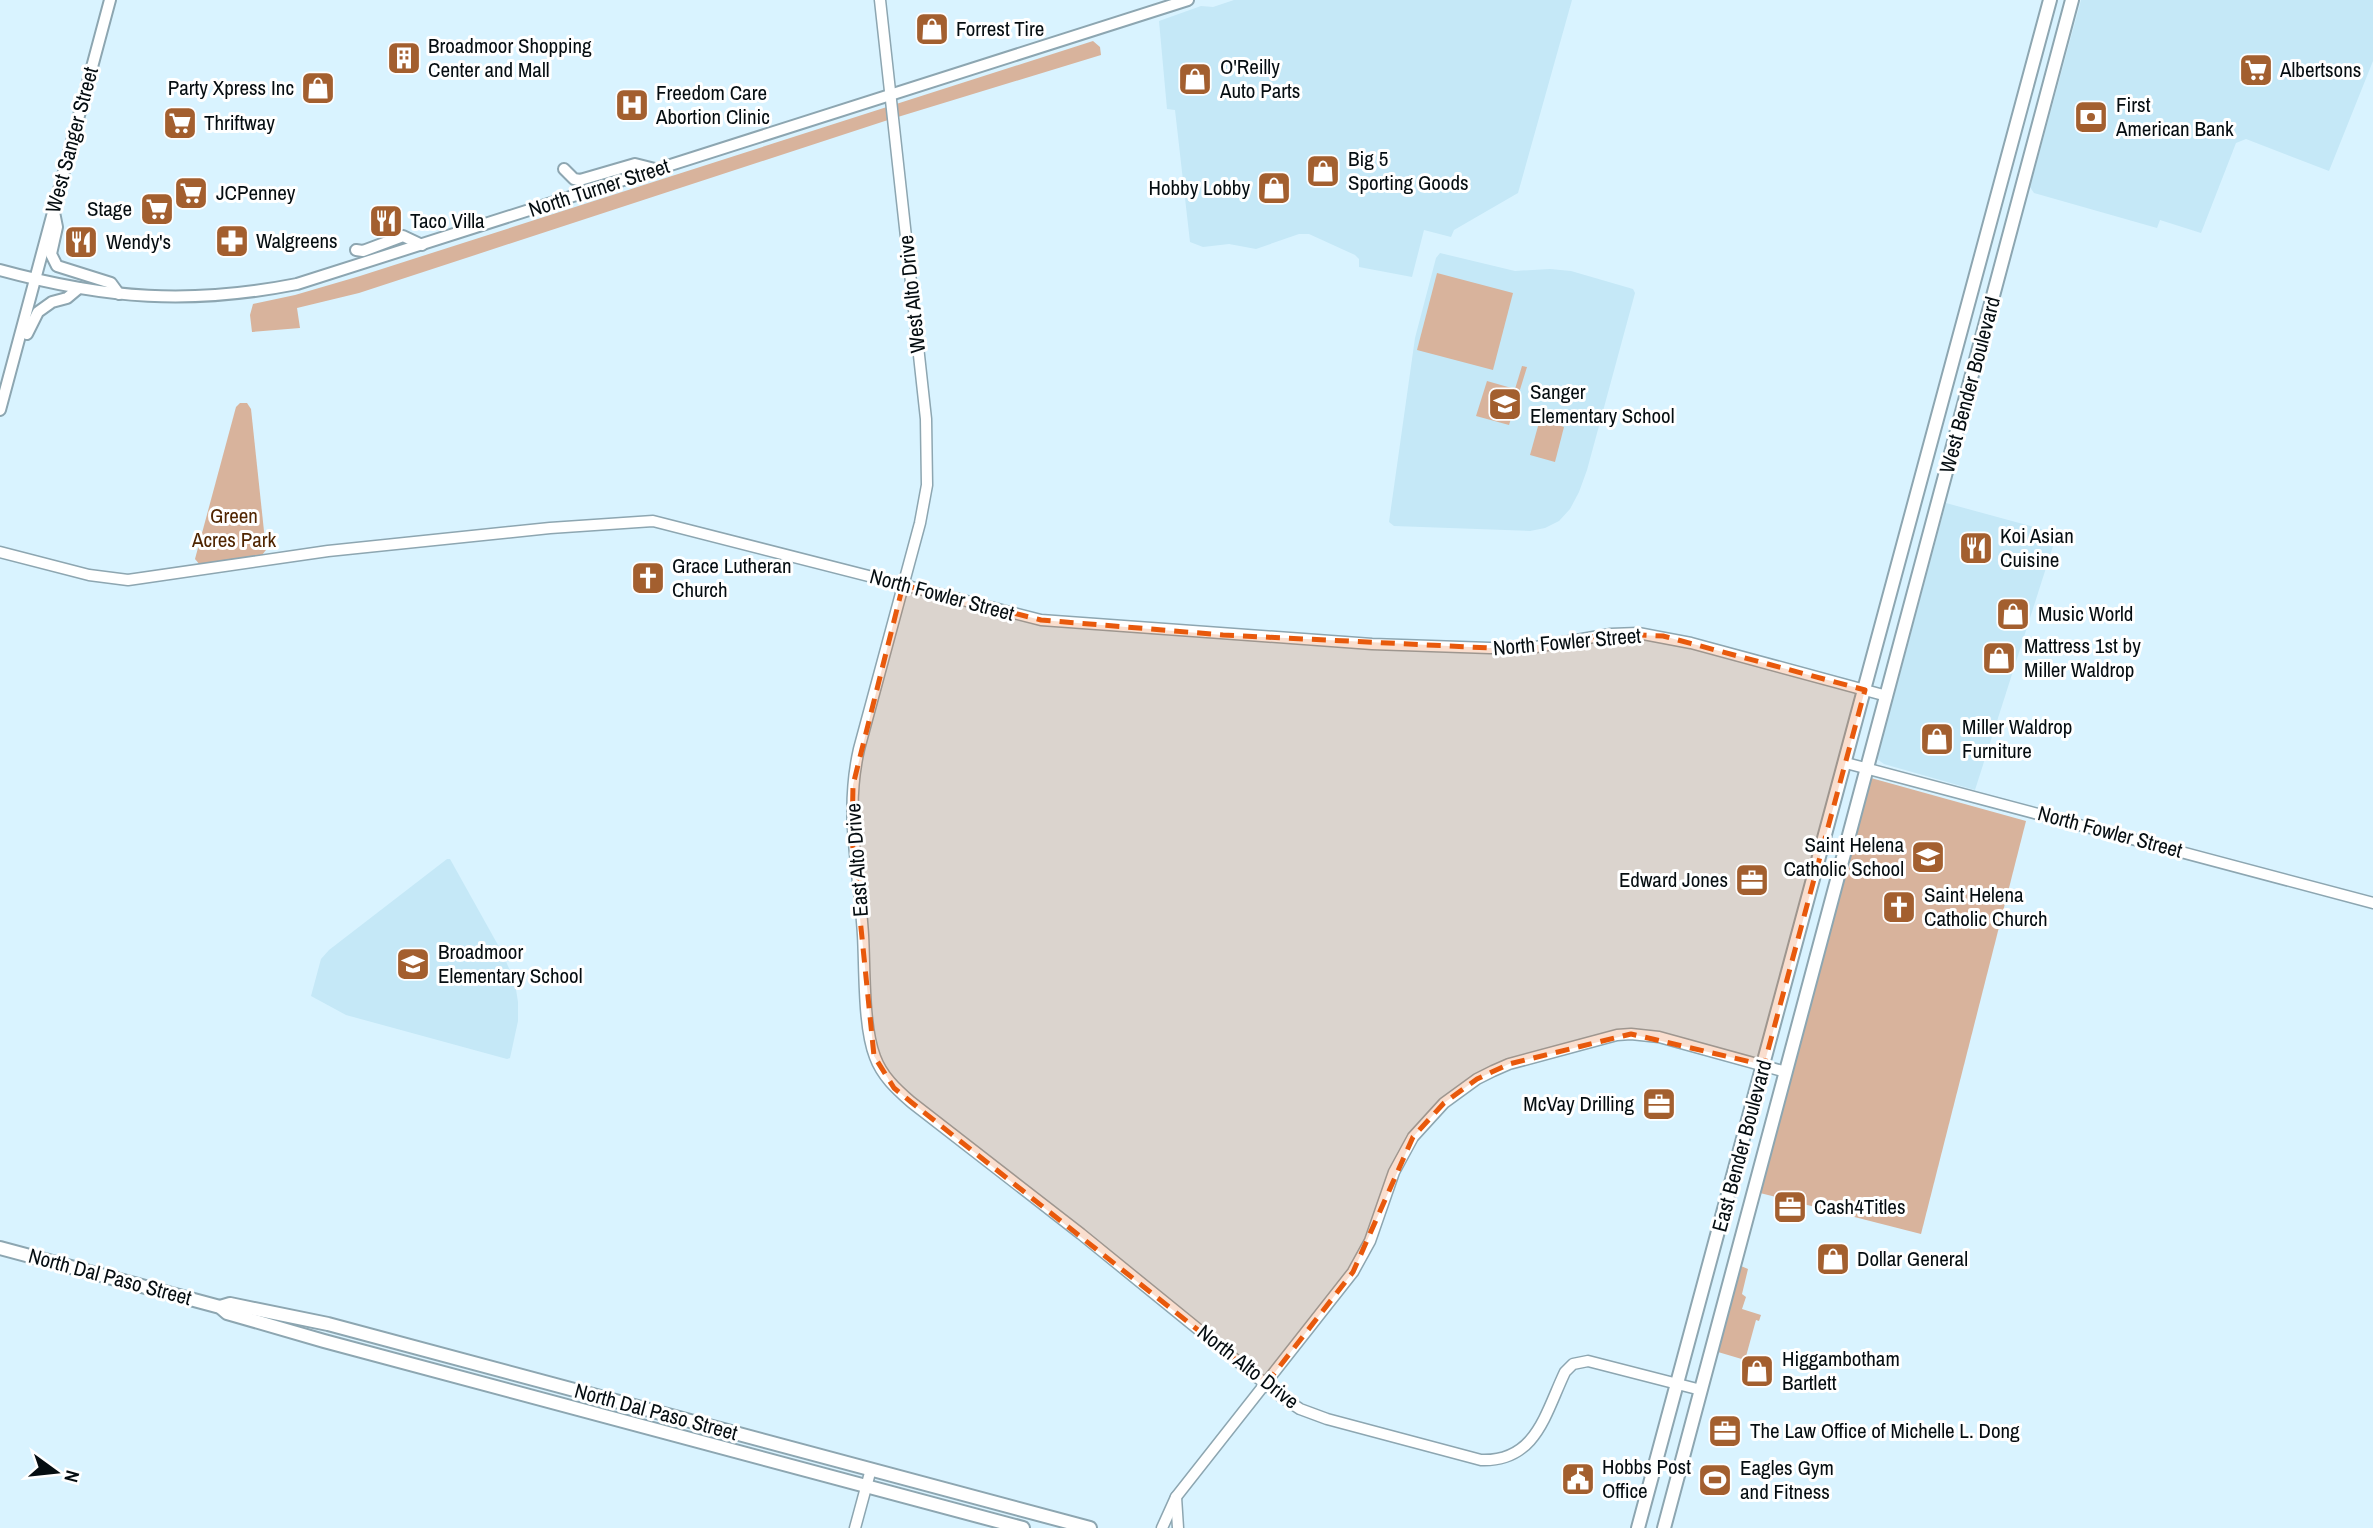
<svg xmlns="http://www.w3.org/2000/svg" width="2373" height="1528" viewBox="0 0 2373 1528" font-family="'Archivo Narrow',sans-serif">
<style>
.built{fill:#c5e8f7}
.green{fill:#d8b39c}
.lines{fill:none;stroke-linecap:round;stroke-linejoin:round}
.tertiary-casing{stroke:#8da6b1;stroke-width:13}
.secondary-casing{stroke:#8da6b1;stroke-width:14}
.primary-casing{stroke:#8da6b1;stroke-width:16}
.tertiary{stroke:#fff;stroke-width:10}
.secondary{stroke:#fff;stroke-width:10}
.primary{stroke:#fff;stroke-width:12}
.marked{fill:#e8590c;fill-opacity:0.2;stroke:#e8590c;stroke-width:5;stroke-dasharray:14 9;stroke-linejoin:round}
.labels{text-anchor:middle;stroke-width:6;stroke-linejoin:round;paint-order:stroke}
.poi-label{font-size:21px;fill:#050d11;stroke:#fff;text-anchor:start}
.street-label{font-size:21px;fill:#050d11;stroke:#fff}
.park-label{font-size:21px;fill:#502501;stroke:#fff}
</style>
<rect width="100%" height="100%" fill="#d9f3ff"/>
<!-- built -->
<g class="built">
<path d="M1234,0h338l-54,193 -64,37 -3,7 -27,-7 -12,47 -53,-10v-8l-4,-4 -46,-21h-10l-43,15 -27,-5 -26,3 -13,-5 -15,-132 -8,-1 -8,-88 42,-15 12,1z"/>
<path d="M2081,0h292v61l-44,110 -83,-32 -10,4 -35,90 -41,-13 -3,8 -123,-35 -4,-6z"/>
<path d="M1440,253l75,18 35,-2 21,2 62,18 2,4 -48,177 -8,22 -9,17 -11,12 -14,7 -15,3 -136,-5 -5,-4 26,-184 21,-80z"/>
<path d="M1946,503l95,26 11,10 1,7 -78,244 -91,-26 -7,-5z"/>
<path d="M447,859h3l53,95 12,29 3,19v19l-8,37 -3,1 -161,-44 -35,-19 10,-37 8,-9z"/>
</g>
<!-- green -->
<g class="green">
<path d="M1093,41l7,6 1,8 -213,65 -529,173 -62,15 3,20 -48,4 -2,-17 3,-11 42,-9 65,-19z"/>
<path d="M1437,273l76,20 -20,77 -76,-20z"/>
<path d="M1522,366l5,1 -18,58 -33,-9 11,-35 28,8z"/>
<path d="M240,403h7l4,6 15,141 -4,5 -62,10 -5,-6 41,-152z"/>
<path d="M1540,419l24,8 -9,35 -25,-7z"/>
<path d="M1871,778l155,43 -105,413 -161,-41z"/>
<path d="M1741,1266l7,3 -6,25 4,3 -4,12 19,6 -2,6 -3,-1 -11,40 -27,-8z"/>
</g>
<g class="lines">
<!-- tertiary casing -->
<g class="tertiary-casing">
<g id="tertiary">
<path d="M880,0l46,419 1,66 -7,38 -61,226c-15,66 0,120 4,186 2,34 0,91 12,122 7,19 21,32 36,45l170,132 198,161 21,14 27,10 154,41c55,2 64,-46 84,-88l8,-8 15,-3 113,29"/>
<path d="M0,552l89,23 39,5 200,-29 222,-23 103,-7 388,99 331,24 118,4h40l81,-14 27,-1 53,10 196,53"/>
<path d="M1846,763l527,140"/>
<path d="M1176,1497l2,31"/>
<path d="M855,1528l16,-59"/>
<path d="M1162,1528l14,-31 177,-225 17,-31 24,-69 19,-35 31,-34 33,-24 16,-8 16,-7 108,-29 14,-1 28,3 127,35"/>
</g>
</g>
<!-- secondary casing -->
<g class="secondary-casing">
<g id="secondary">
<path d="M564,169l10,10 6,1 55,-16 20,5"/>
<path d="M54,212l3,15 -6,27 6,12 54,17 8,11"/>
<path d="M356,250l7,1 40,-15 19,9"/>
<path d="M0,270c106,29 190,35 297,14l891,-284"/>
<path d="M27,334l11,-22 14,-10 15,-4 12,-10"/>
<path d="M0,410l110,-410"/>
</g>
</g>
<!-- primary casing -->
<g class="primary-casing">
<g id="primary">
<path d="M0,1248l220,59 7,6 97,28 699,187"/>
<path d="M220,1307l10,-3 98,20 762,204"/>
<path d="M1638,1528l412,-1528"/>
<path d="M1664,1528l408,-1528"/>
</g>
</g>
<!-- tertiary -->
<use href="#tertiary" class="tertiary"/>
<!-- secondary -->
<use href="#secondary" class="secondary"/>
<!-- primary -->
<use href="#primary" class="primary"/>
</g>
<!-- marked area -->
<path class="marked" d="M903,585l138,35 182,15 288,14 100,-15 52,2 202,54 -101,375 -133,-31 -122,30 -32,15 -33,24 -31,34 -60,135 -87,112 -355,-282 -17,-14 -20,-32 -22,-217 1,-54z"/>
<!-- icons -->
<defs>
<g id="shop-square" transform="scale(1.75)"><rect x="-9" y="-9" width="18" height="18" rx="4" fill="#a35f2f" stroke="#fff"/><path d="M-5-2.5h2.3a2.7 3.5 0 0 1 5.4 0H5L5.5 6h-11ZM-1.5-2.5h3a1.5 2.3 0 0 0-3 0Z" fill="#fff"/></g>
<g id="building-square" transform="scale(1.75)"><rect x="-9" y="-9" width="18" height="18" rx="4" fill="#a35f2f" stroke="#fff"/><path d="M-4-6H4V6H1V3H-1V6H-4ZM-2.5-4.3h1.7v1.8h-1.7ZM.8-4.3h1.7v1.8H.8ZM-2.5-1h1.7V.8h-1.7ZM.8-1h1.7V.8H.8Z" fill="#fff"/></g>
<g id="supermarket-square" transform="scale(1.75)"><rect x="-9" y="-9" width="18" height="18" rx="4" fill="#a35f2f" stroke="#fff"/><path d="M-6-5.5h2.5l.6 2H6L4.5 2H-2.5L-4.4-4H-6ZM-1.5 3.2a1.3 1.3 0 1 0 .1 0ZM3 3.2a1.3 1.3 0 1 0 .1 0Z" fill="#fff"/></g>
<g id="hospital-square" transform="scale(1.75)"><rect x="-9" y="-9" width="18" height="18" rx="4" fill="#a35f2f" stroke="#fff"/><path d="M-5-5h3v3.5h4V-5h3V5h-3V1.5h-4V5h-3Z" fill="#fff"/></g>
<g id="bank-square" transform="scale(1.75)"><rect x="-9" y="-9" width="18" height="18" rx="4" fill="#a35f2f" stroke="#fff"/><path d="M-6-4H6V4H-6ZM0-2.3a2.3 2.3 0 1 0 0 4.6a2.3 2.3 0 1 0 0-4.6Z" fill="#fff"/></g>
<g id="restaurant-square" transform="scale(1.75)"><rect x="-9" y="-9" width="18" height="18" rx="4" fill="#a35f2f" stroke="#fff"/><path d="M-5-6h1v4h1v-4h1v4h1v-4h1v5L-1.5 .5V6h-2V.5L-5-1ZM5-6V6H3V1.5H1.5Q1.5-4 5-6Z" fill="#fff"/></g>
<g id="pharmacy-square" transform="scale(1.75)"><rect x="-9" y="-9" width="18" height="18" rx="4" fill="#a35f2f" stroke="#fff"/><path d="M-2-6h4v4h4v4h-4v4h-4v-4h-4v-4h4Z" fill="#fff"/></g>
<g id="school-square" transform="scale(1.75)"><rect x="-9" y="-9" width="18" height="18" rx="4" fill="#a35f2f" stroke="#fff"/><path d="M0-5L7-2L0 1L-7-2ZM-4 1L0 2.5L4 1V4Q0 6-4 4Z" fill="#fff"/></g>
<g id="church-square" transform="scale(1.75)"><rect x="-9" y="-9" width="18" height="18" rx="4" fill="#a35f2f" stroke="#fff"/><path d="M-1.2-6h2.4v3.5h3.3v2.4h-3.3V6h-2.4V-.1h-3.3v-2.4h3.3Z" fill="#fff"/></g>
<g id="office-square" transform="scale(1.75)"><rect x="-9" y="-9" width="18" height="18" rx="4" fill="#a35f2f" stroke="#fff"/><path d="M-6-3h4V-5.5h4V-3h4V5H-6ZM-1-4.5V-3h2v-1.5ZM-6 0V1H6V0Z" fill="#fff"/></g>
<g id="civic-square" transform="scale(1.75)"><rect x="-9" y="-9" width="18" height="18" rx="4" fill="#a35f2f" stroke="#fff"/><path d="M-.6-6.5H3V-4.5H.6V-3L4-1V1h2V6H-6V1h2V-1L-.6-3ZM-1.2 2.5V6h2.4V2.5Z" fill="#fff"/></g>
<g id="stadium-square" transform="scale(1.75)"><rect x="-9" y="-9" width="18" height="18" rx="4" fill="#a35f2f" stroke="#fff"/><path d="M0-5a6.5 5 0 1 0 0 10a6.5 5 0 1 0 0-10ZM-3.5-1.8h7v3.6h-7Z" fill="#fff"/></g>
</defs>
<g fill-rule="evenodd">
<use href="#shop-square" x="932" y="29"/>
<use href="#building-square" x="404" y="58"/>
<use href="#supermarket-square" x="2256" y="70"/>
<use href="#shop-square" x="1195" y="79"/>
<use href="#shop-square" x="318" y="88"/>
<use href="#hospital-square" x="632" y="105"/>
<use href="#bank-square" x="2091" y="117"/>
<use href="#supermarket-square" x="180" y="123"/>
<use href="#shop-square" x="1323" y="171"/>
<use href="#shop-square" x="1274" y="188"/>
<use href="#supermarket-square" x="191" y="193"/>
<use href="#supermarket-square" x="157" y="209"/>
<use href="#restaurant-square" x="386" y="221"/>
<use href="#pharmacy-square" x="232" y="241"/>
<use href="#restaurant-square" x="81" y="242"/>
<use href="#school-square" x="1505" y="404"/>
<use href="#restaurant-square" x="1976" y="548"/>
<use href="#church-square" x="648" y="578"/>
<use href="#shop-square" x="2013" y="614"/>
<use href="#shop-square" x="1999" y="658"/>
<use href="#shop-square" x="1937" y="739"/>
<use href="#school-square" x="1928" y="857"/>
<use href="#office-square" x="1752" y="880"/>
<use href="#church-square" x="1899" y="907"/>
<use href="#school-square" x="413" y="964"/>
<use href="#office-square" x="1659" y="1104"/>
<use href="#office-square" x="1790" y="1207"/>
<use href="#shop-square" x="1833" y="1259"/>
<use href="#shop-square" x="1757" y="1371"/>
<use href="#office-square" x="1725" y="1431"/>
<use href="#civic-square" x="1578" y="1479"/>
<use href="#stadium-square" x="1715" y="1480"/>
</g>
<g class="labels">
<!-- poi labels -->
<g class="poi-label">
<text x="956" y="36">Forrest Tire</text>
<text x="428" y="53">Broadmoor Shopping<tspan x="428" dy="24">Center and Mall</tspan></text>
<text x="1220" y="74">O'Reilly<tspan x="1220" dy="24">Auto Parts</tspan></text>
<text x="2280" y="77">Albertsons</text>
<text x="294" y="95" text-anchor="end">Party Xpress Inc</text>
<text x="656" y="100">Freedom Care<tspan x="656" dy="24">Abortion Clinic</tspan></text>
<text x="2116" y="112">First<tspan x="2116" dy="24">American Bank</tspan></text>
<text x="204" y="130">Thriftway</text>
<text x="1348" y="166">Big 5<tspan x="1348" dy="24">Sporting Goods</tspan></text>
<text x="1250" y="195" text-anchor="end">Hobby Lobby</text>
<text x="216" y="200">JCPenney</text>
<text x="132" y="216" text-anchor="end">Stage</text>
<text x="410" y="228">Taco Villa</text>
<text x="256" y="248">Walgreens</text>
<text x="106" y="249">Wendy's</text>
<text x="1530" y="399">Sanger<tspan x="1530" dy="24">Elementary School</tspan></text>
<text x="2000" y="543">Koi Asian<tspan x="2000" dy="24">Cuisine</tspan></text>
<text x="672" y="573">Grace Lutheran<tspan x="672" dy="24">Church</tspan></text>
<text x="2038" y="621">Music World</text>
<text x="2024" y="653">Mattress 1st by<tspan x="2024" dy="24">Miller Waldrop</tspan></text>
<text x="1962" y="734">Miller Waldrop<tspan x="1962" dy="24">Furniture</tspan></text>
<text x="1904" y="852" text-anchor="end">Saint Helena<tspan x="1904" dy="24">Catholic School</tspan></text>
<text x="1728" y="887" text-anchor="end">Edward Jones</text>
<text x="1924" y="902">Saint Helena<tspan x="1924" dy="24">Catholic Church</tspan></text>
<text x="438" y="959">Broadmoor<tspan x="438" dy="24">Elementary School</tspan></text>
<text x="1634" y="1111" text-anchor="end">McVay Drilling</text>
<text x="1814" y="1214">Cash4Titles</text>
<text x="1857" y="1266">Dollar General</text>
<text x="1782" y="1366">Higgambotham<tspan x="1782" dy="24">Bartlett</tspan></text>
<text x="1750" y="1438">The Law Office of Michelle L. Dong</text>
<text x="1602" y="1474">Hobbs Post<tspan x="1602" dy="24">Office</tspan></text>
<text x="1740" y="1475">Eagles Gym<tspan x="1740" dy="24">and Fitness</tspan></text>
</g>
<!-- street labels -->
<g class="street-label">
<text transform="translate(72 140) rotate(-75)" y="7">West Sanger Street</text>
<text transform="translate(599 188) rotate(-18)" y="7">North Turner Street</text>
<text transform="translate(912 294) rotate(-96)" y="7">West Alto Drive</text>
<text transform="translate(1970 385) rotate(-75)" y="7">West Bender Boulevard</text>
<text transform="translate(942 595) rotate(15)" y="7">North Fowler Street</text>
<text transform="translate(1567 642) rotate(-5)" y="7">North Fowler Street</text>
<text transform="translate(2110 832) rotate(15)" y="7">North Fowler Street</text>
<text transform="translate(857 860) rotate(-94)" y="7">East Alto Drive</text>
<text transform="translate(1742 1146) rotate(-75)" y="7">East Bender Boulevard</text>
<text transform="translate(110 1277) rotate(15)" y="7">North Dal Paso Street</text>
<text transform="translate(1248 1367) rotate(38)" y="7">North Alto Drive</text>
<text transform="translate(656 1412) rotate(15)" y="7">North Dal Paso Street</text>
</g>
<!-- park labels -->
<g class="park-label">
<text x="234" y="523">Green<tspan x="234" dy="24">Acres Park</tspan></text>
</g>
</g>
<!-- north arrow -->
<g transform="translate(56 1472) rotate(105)" stroke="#ffffff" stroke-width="5" paint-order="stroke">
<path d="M0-5L12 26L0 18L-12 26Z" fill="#050d11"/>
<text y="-10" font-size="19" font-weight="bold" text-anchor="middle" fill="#050d11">N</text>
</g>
</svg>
